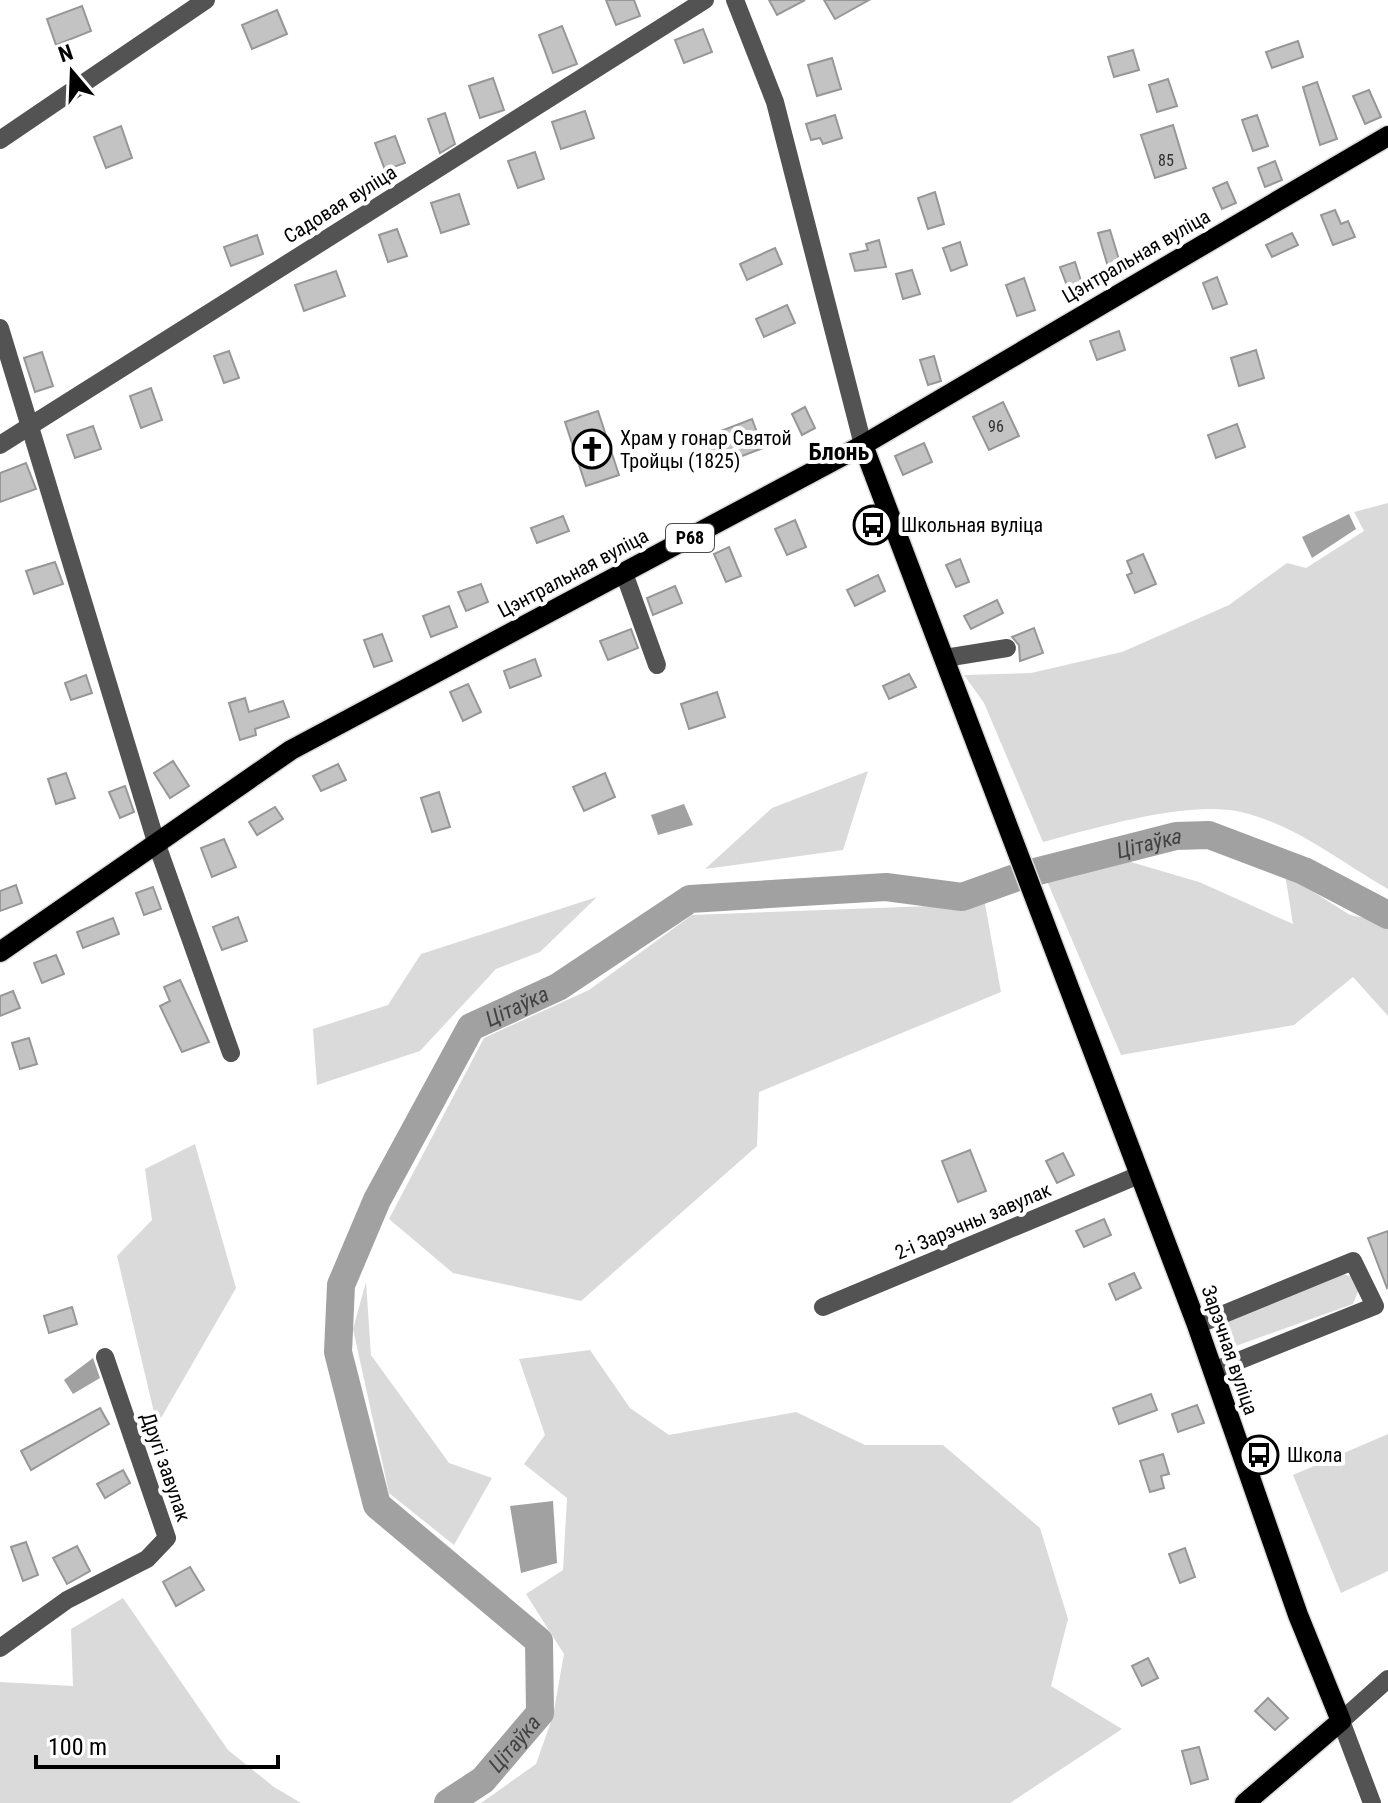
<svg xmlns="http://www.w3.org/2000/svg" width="1388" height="1803" viewBox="0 0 1388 1803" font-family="'Roboto Condensed',sans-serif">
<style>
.green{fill:#dadada}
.water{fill:#a1a1a1}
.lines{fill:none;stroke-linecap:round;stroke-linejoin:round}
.river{stroke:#a1a1a1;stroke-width:28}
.building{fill:#c3c3c3;stroke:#979797;stroke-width:2}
.major-casing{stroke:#dbdbdb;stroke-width:23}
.minor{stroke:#535353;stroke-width:18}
.major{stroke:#000;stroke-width:20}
.labels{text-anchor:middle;stroke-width:8;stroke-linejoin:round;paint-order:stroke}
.number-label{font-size:16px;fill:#313131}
.shield{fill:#fff;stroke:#4c4c4c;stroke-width:2}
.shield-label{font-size:18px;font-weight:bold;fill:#000}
.street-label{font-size:20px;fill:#000;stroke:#fff}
.poi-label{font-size:20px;fill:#000;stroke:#fff;text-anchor:start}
.water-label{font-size:22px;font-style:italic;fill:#424242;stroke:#fff}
.quarter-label{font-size:24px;font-weight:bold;fill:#000;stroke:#fff}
</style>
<rect width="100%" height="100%" fill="#fff"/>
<!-- green -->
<g class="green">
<path d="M1388,503v386c-47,-27 -92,-64 -147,-77 -53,-12 -145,16 -198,30l-59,-139 -20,-28 67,-2 91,-21 107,-47 58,-42 19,5 58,-37 -10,-19z"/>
<path d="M868,771l-25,79 -138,19 67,-61z"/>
<path d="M1124,860l75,22 94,42 -8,-50 65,41 38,8v93l-35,-39 -59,48 -173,30 -74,-174z"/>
<path d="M597,897l-57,55 -44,17 -76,82 -103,34 -4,-56 75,-24 33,-51z"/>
<path d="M985,904l16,88 -242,100 -2,54 -176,155 -128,-28 -64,-54 95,-181 105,-48 103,-75z"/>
<path d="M195,1144l41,144 -79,137 -40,-169 35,-36 -7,-51z"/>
<path d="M1340,1273l12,4 7,12 -6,15 -134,48 -9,-28z"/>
<path d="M366,1282l5,73 78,108 43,15 -38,67 -65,-52 -36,-164z"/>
<path d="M590,1350l40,58 39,27 127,-23 69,33h78l97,83 28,91 -17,67 71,43 -112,74h-529l55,-39 17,-48 11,-62 -38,-60 37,-24 4,-72 -43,-34 21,-29 -26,-76z"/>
<path d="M1388,1434v137l-47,22 -48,-118z"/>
<path d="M123,1598l105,152 46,37 27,16h-301v-121l73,4 -2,-57z"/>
</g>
<!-- water -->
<g class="water">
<path d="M1349,514l7,15 -44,29 -10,-21z"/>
<path d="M684,804l9,21 -35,10 -7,-20z"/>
<path d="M93,1358l7,20 -27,16 -9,-14z"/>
<path d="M553,1501l4,62 -36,10 -11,-67z"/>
</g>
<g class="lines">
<!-- river -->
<path class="river" id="s1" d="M448,1803l35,-23 57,-67 -1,-72 -162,-136 -39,-153 3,-67 36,-85 94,-173 87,-40 132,-88 196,-12 76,10 61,-22 153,-39 33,-1 95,36 84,44"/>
</g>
<!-- building -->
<g class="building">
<path d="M606,0h28l6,16 -24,9z"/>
<path d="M769,0h36l-28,15z"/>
<path d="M824,0h45l-34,19z"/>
<path d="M82,6l9,25 -35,14 -9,-26z"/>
<path d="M277,10l10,24 -35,15 -10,-24z"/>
<path d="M562,26l15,38 -24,9 -14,-38z"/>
<path d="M703,29l9,23 -28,11 -9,-23z"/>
<path d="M1298,41l5,16 -31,11 -6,-16z"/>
<path d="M1133,50l6,20 -25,7 -6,-20z"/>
<path d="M832,58l9,31 -24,7 -9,-31z"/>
<path d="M493,78l11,32 -24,8 -11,-32z"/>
<path d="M1168,79l9,27 -20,6 -8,-27z"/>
<path d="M1317,82l20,57 -17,6 -17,-58z"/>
<path d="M1369,90l12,27 -16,7 -12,-28z"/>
<path d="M585,111l9,27 -33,11 -9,-27z"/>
<path d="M445,113l10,31 -15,9 -12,-34z"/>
<path d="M835,115l7,23 -19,6 -3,-6 -9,2 -5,-16z"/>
<path d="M1257,115l11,31 -15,5 -11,-31z"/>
<path d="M1173,125l13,43 -31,10 -14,-43z"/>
<path d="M121,126l11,32 -26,10 -12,-31z"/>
<path d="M395,136l10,27 -20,7 -10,-27z"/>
<path d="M535,152l9,27 -26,9 -10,-27z"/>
<path d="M1275,161l7,19 -17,7 -7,-19z"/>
<path d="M1227,182l9,21 -14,6 -9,-21z"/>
<path d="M935,192l9,32 -16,5 -10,-31z"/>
<path d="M459,194l10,30 -28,9 -10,-30z"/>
<path d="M1335,210l6,14 7,-3 7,16 -22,8 -12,-30z"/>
<path d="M397,229l10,27 -19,6 -9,-27z"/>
<path d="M1110,230l10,33 -12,4 -10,-34z"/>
<path d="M1292,233l6,12 -26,12 -6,-12z"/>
<path d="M257,235l6,19 -32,12 -7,-19z"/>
<path d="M879,240l7,27 -31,4 -5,-17 18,-4 -2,-6z"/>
<path d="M960,242l7,23 -16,6 -8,-23z"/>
<path d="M775,248l7,16 -35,16 -7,-16z"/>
<path d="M1075,262l8,25 -14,4 -9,-24z"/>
<path d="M912,270l8,24 -17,5 -7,-25z"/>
<path d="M336,271l9,25 -41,15 -9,-26z"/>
<path d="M1217,277l10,27 -14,5 -10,-26z"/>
<path d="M1024,278l11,32 -18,6 -11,-31z"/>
<path d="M787,305l8,18 -31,14 -8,-18z"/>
<path d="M1119,331l6,19 -28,10 -7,-19z"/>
<path d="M1256,350l8,28 -25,8 -8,-28z"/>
<path d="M229,351l10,27 -15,5 -10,-27z"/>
<path d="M42,352l11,34 -18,6 -11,-34z"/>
<path d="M934,356l7,25 -13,4 -8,-25z"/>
<path d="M151,388l11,32 -21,8 -11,-32z"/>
<path d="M1003,402l16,34 -30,14 -16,-33z"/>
<path d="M805,407l10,21 -13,7 -10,-21z"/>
<path d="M598,411l21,64 -33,11 -21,-64z"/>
<path d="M752,419l11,29 -47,18 -11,-29z"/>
<path d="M1237,424l8,23 -29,11 -8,-23z"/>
<path d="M93,426l8,23 -26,9 -8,-23z"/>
<path d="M924,443l8,19 -29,13 -8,-19z"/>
<path d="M26,463l10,26 -36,13v-29z"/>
<path d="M563,516l6,15 -32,12 -6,-15z"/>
<path d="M795,520l11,27 -19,8 -12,-26z"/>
<path d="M729,547l12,29 -15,6 -12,-28z"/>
<path d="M1143,554l13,30 -21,9 -8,-18 5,-2 -5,-12z"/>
<path d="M960,559l9,23 -13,5 -10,-22z"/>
<path d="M55,562l8,22 -29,10 -8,-23z"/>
<path d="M878,575l7,16 -30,15 -8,-16z"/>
<path d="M481,584l7,18 -22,9 -8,-19z"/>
<path d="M675,586l7,17 -29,12 -6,-17z"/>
<path d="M997,600l6,13 -32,16 -7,-13z"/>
<path d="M449,606l8,21 -26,10 -8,-21z"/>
<path d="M1034,628l9,25 -23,8 -1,-16 -7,-8z"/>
<path d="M631,629l7,19 -30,12 -8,-19z"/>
<path d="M382,634l10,27 -18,6 -10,-27z"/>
<path d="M535,659l6,17 -31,12 -6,-17z"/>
<path d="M909,674l7,13 -27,12 -6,-13z"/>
<path d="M86,675l6,18 -21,7 -6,-17z"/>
<path d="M468,684l13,28 -18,9 -13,-29z"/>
<path d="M717,692l8,25 -36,12 -8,-25z"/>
<path d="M245,698l4,14 34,-11 6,16 -34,12 1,6 -16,5 -11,-37z"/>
<path d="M173,761l16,25 -19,12 -16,-25z"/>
<path d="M338,764l8,16 -25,11 -8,-15z"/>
<path d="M66,773l9,25 -19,6 -8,-25z"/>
<path d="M605,773l10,24 -31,14 -11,-24z"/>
<path d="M125,786l9,26 -14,6 -11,-26z"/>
<path d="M439,792l11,35 -18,5 -11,-34z"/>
<path d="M275,807l8,12 -26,16 -8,-13z"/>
<path d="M224,839l12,28 -24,10 -11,-29z"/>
<path d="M16,885l6,18 -22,8v-20z"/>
<path d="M153,887l8,22 -17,6 -8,-22z"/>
<path d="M238,917l9,24 -25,9 -9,-23z"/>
<path d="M113,918l6,16 -36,14 -6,-16z"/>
<path d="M56,955l8,19 -22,9 -8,-20z"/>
<path d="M180,980l29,62 -27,10 -22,-46 10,-5 -6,-14z"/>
<path d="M13,991l7,17 -20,8v-20z"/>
<path d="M29,1038l8,26 -17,5 -8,-26z"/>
<path d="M970,1150l16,41 -28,11 -16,-41z"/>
<path d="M1063,1153l11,22 -17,8 -11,-22z"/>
<path d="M1104,1219l7,16 -27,12 -8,-16z"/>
<path d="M1388,1231v56l-1,1 -19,-50z"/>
<path d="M1134,1273l7,15 -25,12 -7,-16z"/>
<path d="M72,1307l5,17 -28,9 -5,-17z"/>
<path d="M1151,1394l6,16 -38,14 -6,-16z"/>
<path d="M1197,1405l7,18 -26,9 -6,-18z"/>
<path d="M100,1408l9,16 -78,46 -10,-19z"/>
<path d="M1163,1454l6,20 -8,2 3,12 -14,4 -10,-31z"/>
<path d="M123,1470l7,13 -25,15 -8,-14z"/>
<path d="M26,1542l12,33 -15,6 -12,-34z"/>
<path d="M77,1546l13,25 -23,13 -14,-26z"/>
<path d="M1185,1548l10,29 -15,6 -11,-29z"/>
<path d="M190,1567l14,23 -28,16 -13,-24z"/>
<path d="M1148,1658l10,20 -16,8 -10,-20z"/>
<path d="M1268,1698l20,20 -13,12 -20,-19z"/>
<path d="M1199,1747l9,32 -17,5 -9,-33z"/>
</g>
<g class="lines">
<!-- major casing -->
<g class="major-casing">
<g id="major">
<path d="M863,445l334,880 101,290 43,106 -96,82"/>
<path d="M0,952l291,-202 572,-305 525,-309"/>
</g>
</g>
<!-- minor -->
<g class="minor">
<path d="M735,0l40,102 88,343"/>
<path d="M0,140l206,-140"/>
<path d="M0,328l156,514 75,211"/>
<path d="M0,445l705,-445"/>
<path d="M624,573l33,92"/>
<path d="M945,658l62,-10"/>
<path d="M823,1307l316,-132"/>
<path d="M1197,1325l156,-64 22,45 -162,65"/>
<path d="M0,1648l67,-48 80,-41 20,-21 -62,-181"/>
<path d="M1372,1803l-31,-82 47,-42"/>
</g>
<!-- major -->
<use href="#major" class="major"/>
</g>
<!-- icons -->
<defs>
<g id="church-ring" transform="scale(2)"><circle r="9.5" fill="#fff" stroke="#000" stroke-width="1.5"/><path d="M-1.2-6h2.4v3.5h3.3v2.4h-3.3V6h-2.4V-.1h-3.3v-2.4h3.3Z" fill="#000"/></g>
<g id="bus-ring" transform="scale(2)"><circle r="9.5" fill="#fff" stroke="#000" stroke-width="1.5"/><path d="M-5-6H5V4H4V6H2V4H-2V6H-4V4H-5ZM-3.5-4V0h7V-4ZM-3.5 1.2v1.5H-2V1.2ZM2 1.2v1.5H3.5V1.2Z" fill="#000"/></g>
</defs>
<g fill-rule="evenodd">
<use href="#church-ring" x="592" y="449"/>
<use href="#bus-ring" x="873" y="525"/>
<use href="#bus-ring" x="1259" y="1455"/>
</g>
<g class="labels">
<!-- number labels -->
<g class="number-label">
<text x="1166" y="166">85</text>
<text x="996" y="432">96</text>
</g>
<!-- shield labels -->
<rect class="shield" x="666" y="524" width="48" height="28" rx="6"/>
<g class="shield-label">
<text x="690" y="544">Р68</text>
</g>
<!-- street labels -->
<g class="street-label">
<text transform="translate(340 204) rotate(-32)" y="7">Садовая вуліца</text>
<text transform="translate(1136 256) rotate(-30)" y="7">Цэнтральная вуліца</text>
<text transform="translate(573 573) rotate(-28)" y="7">Цэнтральная вуліца</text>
<text transform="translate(973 1221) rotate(-23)" y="7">2-і Зарэчны завулак</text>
<text transform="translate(1230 1350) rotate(71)" y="7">Зарэчная вуліца</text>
<text transform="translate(166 1467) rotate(71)" y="7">Другі завулак</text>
</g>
<!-- poi labels -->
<g class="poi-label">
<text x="620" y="445">Храм у гонар Святой<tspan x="620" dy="23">Тройцы (1825)</tspan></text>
<text x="901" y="532">Школьная вуліца</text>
<text x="1287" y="1462">Школа</text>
</g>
<!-- water labels -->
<g class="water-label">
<text dy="8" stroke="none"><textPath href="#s1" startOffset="1650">Цітаўка</textPath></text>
<text dy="8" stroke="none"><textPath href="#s1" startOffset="978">Цітаўка</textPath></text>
<text dy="8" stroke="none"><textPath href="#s1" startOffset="90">Цітаўка</textPath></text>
</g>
<!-- quarter labels -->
<g class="quarter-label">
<text x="839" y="460">Блонь</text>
</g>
</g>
<!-- north arrow -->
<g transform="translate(72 72) rotate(341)" stroke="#ffffff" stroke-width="6" paint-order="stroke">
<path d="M0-6L14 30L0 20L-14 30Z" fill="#000000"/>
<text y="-12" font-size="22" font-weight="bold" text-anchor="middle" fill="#000000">N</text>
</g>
<!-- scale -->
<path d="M36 1755v12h242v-12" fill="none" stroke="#000000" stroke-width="4"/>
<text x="48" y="1755" font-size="24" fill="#000000" stroke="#ffffff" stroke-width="6" paint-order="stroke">100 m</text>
</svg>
